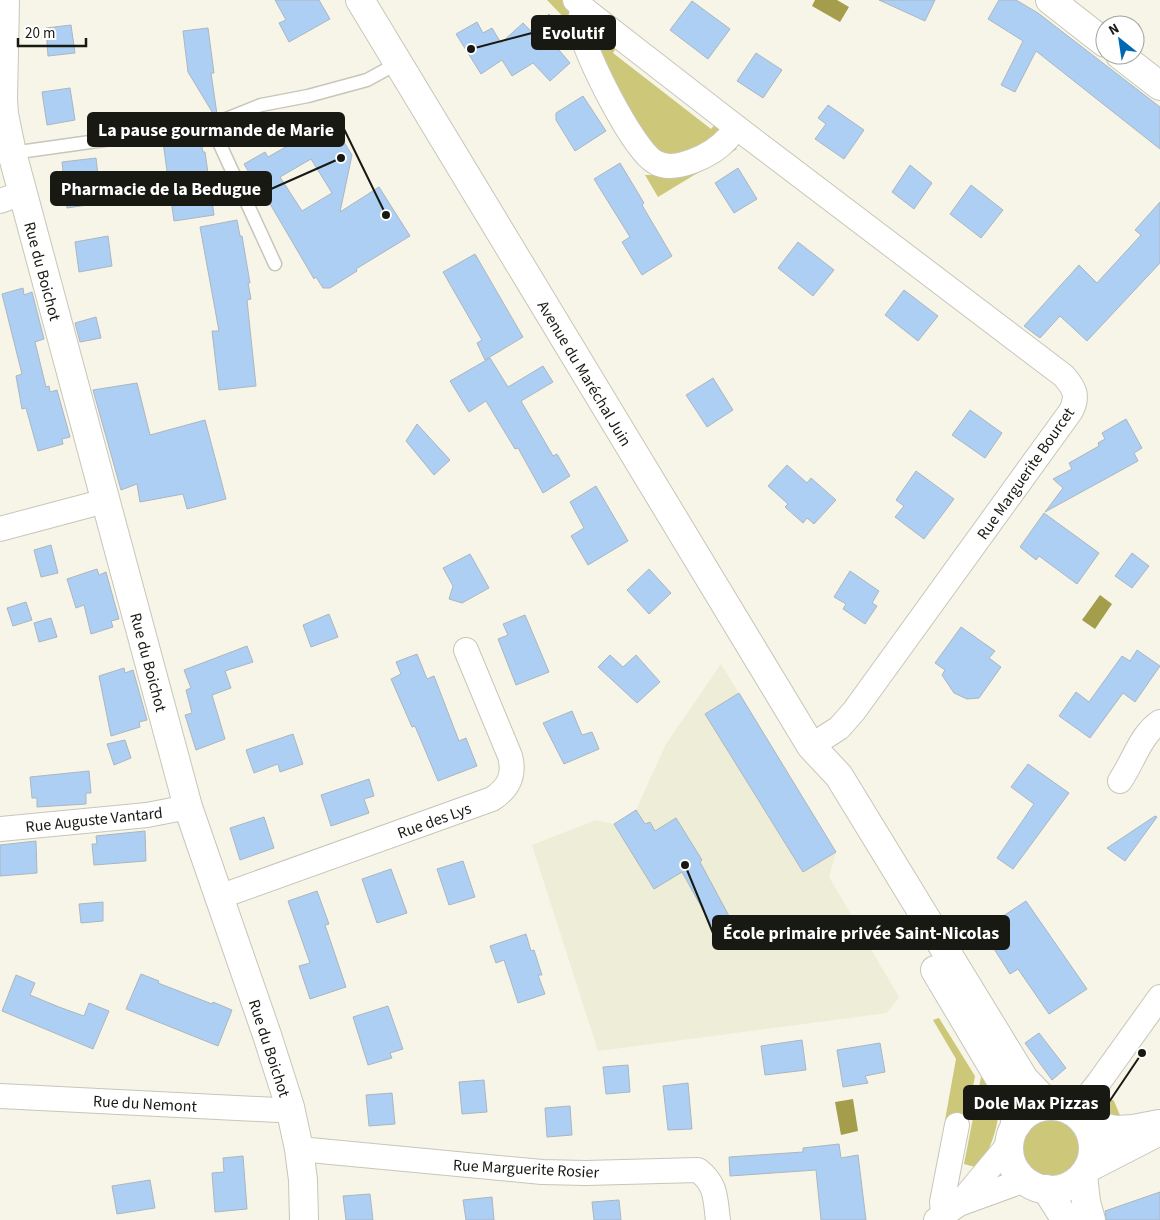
<svg xmlns="http://www.w3.org/2000/svg" width="1160" height="1220" viewBox="0 0 1160 1220" font-family="'Source Sans 3',sans-serif">
<style>
.built{fill:#eeedd7}
.green{fill:#cdc879}
.water{fill:#a49e4c}
.building{fill:#adcff3;stroke:#acb6c0;fill-rule:evenodd}
.lines{fill:none;stroke-linecap:round;stroke-linejoin:round}
.lane-casing{stroke:#c7c6b9;stroke-width:15}
.street-casing{stroke:#c7c6b9;stroke-width:26}
.secondary-casing{stroke:#c7c6b9;stroke-width:30}
.lane{stroke:#fff;stroke-width:12}
.street{stroke:#fff;stroke-width:24}
.secondary{stroke:#fff;stroke-width:28}
.labels{text-anchor:middle;stroke-width:4.5;stroke-linejoin:round;paint-order:stroke}
.street-label{font-size:16px;fill:#191914;stroke:#fff}
.leader{fill:none;stroke:#191914;stroke-width:2}
.callout-dot{fill:#191914;stroke:#fff;stroke-width:2}
.callout{fill:#191914;stroke:#191914;stroke-width:2}
.callout-label{font-size:18px;text-anchor:middle;font-weight:bold;fill:#fff}
</style>
<rect width="100%" height="100%" fill="#f6f5e7"/>
<!-- built -->
<path class="built" d="M721,664l115,188 -7,25 70,120 -12,16 -289,38 -66,-206 64,-25 18,4 22,-14 30,-66z"/>
<!-- green -->
<g class="green">
<path d="M547,0h15l7,12 3,14z"/>
<path d="M588,25l30,20 -5,8 98,76 7,-8 3,10 -8,13 -49,13 -21,-18z"/>
<path d="M730,145l7,4 -79,48 -13,-22h20z"/>
<path d="M939,1018l36,58 -9,48 -21,-4 11,-61 -23,-39z"/>
<path d="M982,1072c7,10 15,23 16,36 2,17 -10,46 -19,60l-15,-4z"/>
<path d="M1104,1093l10,8 8,19 -19,-4 -6,-7v-6z"/>
<circle cx="1051" cy="1147" r="30"/>
</g>
<!-- water -->
<g class="water">
<path d="M815,0h22l12,7 -9,15 -28,-16z"/>
<path d="M1100,595l12,9 -17,25 -13,-9z"/>
<path d="M853,1099l5,32 -17,4 -6,-33z"/>
</g>
<!-- building -->
<g class="building">
<path d="M275,0h44l11,19 -41,23 -10,-19 7,-3z"/>
<path d="M879,0h56l-10,21z"/>
<path d="M999,0h17l22,13 122,94v42l-124,-98 -21,41 -14,-7 22,-44 -35,-22z"/>
<path d="M692,1l38,28 -22,30 -38,-29z"/>
<path d="M549,14l19,22 1,4 -10,10 11,13 -20,18 -17,-18 -21,13 -10,-16 -21,14 -25,-40 21,-12 6,11 9,-5 9,15 22,-20 8,8z"/>
<path d="M71,25l4,28 -27,3 -2,-28z"/>
<path d="M208,28l6,45h-3l6,41 -3,1 -26,-43 -5,-41z"/>
<path d="M756,53l26,17 -19,28 -26,-17z"/>
<path d="M70,88l5,32 -28,5 -5,-33z"/>
<path d="M583,96l23,35 -31,20 -19,-31v-7z"/>
<path d="M828,105l36,25 -20,29 -29,-20 11,-15 -8,-6z"/>
<path d="M329,118l23,37 -12,57 39,-25 31,49 -54,33 1,2 -27,17h-7l-7,-11 -2,2 -55,-94 -2,1 -13,-22 21,-12 3,5 30,-17 -1,-3zM311,159l21,34 -30,18 -22,-34z"/>
<path d="M200,136l3,16h2l9,63 -40,6 -11,-79z"/>
<path d="M96,158l5,45 -34,5 -5,-46z"/>
<path d="M620,163l24,40 -2,2 30,51 -30,19 -20,-33 8,-5 -36,-58z"/>
<path d="M910,165l22,18 -18,26 -22,-17z"/>
<path d="M738,168l19,31 -23,14 -19,-30z"/>
<path d="M971,185l32,25 -22,28 -31,-24z"/>
<path d="M1160,202v61l-73,78 -27,-25 -20,22 -16,-12 55,-61 18,18 44,-48 -6,-5z"/>
<path d="M237,220l3,16h2l8,47h-2l3,16 -4,1 9,86 -37,4 -7,-59h7l-19,-104z"/>
<path d="M108,236l4,30 -33,6 -4,-30z"/>
<path d="M798,242l36,28 -21,26 -35,-28z"/>
<path d="M475,254l48,83 -38,23 -8,-17 5,-3 -39,-68z"/>
<path d="M23,288l1,7 8,-3 12,47 -9,3 11,45 3,-1 1,6 7,-2 13,47 -8,2 1,5 -25,7 -12,-43 -4,1 -6,-33 6,-2 -20,-80z"/>
<path d="M904,290l34,26 -20,25 -33,-26z"/>
<path d="M96,317l5,21 -21,4 -5,-19z"/>
<path d="M490,358l18,29 35,-21 10,16 -32,19 32,55 4,-2 13,22 -27,17 -25,-45 -3,1 -29,-48 -17,11 -19,-31z"/>
<path d="M713,378l20,32 -26,17 -21,-32z"/>
<path d="M137,383l13,52 55,-15 21,79 -39,10 -4,-15 -43,8 -3,-18 -16,6 -28,-100z"/>
<path d="M970,410l32,23 -17,25 -33,-23z"/>
<path d="M1126,419l16,29 -8,5 4,8 -93,51 18,-24 -10,-9 19,-10 -3,-6 30,-17 -1,-3 7,-4 -3,-6z"/>
<path d="M417,424l33,36 -16,15 -28,-34z"/>
<path d="M787,465l20,18 4,-5 25,22 -22,24 -7,-6 -4,5 -18,-16 3,-3 -20,-18z"/>
<path d="M916,471l38,28 -30,40 -29,-22 9,-11 -8,-6z"/>
<path d="M596,486l32,55 -40,24 -17,-29 13,-8 -14,-26z"/>
<path d="M1044,513l55,40 -22,31 -38,-28 -3,4 -16,-13z"/>
<path d="M51,545l7,28 -17,4 -7,-27z"/>
<path d="M1132,553l17,13 -17,22 -17,-12z"/>
<path d="M470,554l19,34 -27,15 -13,-4 4,-13 -10,-18z"/>
<path d="M97,569l2,6 7,-3 13,47 -8,2 2,6 -22,7 -7,-29 -8,3 -9,-29z"/>
<path d="M649,569l22,24 -22,21 -22,-24z"/>
<path d="M850,571l29,20 -7,12 5,3 -12,18 -22,-15 3,-5 -12,-7z"/>
<path d="M26,602l6,18 -19,6 -6,-18z"/>
<path d="M329,614l9,23 -27,10 -8,-22z"/>
<path d="M525,615l24,57 -33,13 -18,-46 10,-4 -5,-11z"/>
<path d="M51,618l6,19 -18,5 -5,-19z"/>
<path d="M961,627l34,24 -6,7 12,9 -22,31 -12,1 -13,-6 -12,-18 3,-5 -10,-7z"/>
<path d="M247,646l6,16 -28,9 6,17 -19,7 13,44 -29,11 -11,-35 7,-2 -6,-23 5,-2 -7,-18z"/>
<path d="M1137,650l23,16 -25,36 -12,-9 -33,45 -31,-22 17,-24 13,10 33,-46 8,5z"/>
<path d="M417,654l10,25 7,-3 25,65 7,-3 11,28 -39,15 -23,-55 -3,1 -21,-48 10,-5 -5,-12z"/>
<path d="M610,655l13,12 13,-12 24,27 -23,21 -39,-36z"/>
<path d="M124,668l1,5 8,-3 14,50 -8,2 1,5 -29,9 -12,-60z"/>
<path d="M739,693l97,159 -33,20 -98,-158z"/>
<path d="M572,711l10,24 10,-3 7,17 -35,15 -21,-41z"/>
<path d="M293,734l10,30 -23,8 -2,-8 -24,9 -8,-23z"/>
<path d="M125,740l6,18 -17,7 -7,-21z"/>
<path d="M1028,764l41,29 -56,76 -16,-11 37,-54 -23,-17z"/>
<path d="M89,771l2,22h-5v11l-49,3v-9h-5l-2,-21z"/>
<path d="M369,779l5,17 -10,3 5,14 -38,13 -10,-31z"/>
<path d="M636,810l9,14 5,-2 5,9 21,-13 26,42 -2,2 29,54 -17,10 -30,-54 -28,17 -40,-65z"/>
<path d="M1155,816l2,1 -32,44 -18,-13z"/>
<path d="M264,817l10,31 -34,12 -10,-32z"/>
<path d="M145,831l1,30 -52,4 -2,-21h5l-1,-8z"/>
<path d="M36,841l1,32 -37,3v-31z"/>
<path d="M463,861l12,36 -26,8 -12,-36z"/>
<path d="M391,869l16,44 -30,10 -15,-44z"/>
<path d="M317,891l12,33 -4,1 21,62 -36,12 -11,-33 11,-3 -22,-62z"/>
<path d="M1026,901l61,88 -38,25 -31,-45 -8,5 -28,-44z"/>
<path d="M103,902v19l-22,2 -2,-19z"/>
<path d="M526,934l5,17 3,-1 8,25h-4l7,19 -27,9 -14,-43 -8,3 -6,-17z"/>
<path d="M141,974l18,7 -1,2 54,21 1,-2 19,8 -14,36 -92,-37z"/>
<path d="M16,975l19,8 -5,12 29,12 25,9 5,-13 20,8 -16,38 -91,-38z"/>
<path d="M388,1006l15,43 -13,4 2,5 -24,7 -15,-48z"/>
<path d="M1039,1033l27,35 -14,12 -27,-37z"/>
<path d="M802,1040l4,30 -41,5 -4,-29z"/>
<path d="M880,1043l5,29 -20,4 3,7 -25,4 -6,-37z"/>
<path d="M628,1065l2,27 -24,2 -3,-27z"/>
<path d="M484,1080l3,32 -25,2 -3,-32z"/>
<path d="M688,1083l4,46 -24,1 -5,-44z"/>
<path d="M392,1093l3,31 -26,2 -3,-31z"/>
<path d="M570,1106l2,29 -25,2 -2,-29z"/>
<path d="M839,1144l2,14 17,-3 8,65h-45l-5,-50 -86,6 -1,-19 74,-5v-4z"/>
<path d="M243,1156l4,53 -32,3 -3,-39 12,-1 -1,-14z"/>
<path d="M150,1180l5,28 -38,6 -5,-28z"/>
<path d="M1160,1192v28h-54l-1,-9z"/>
<path d="M370,1194l3,26h-27l-3,-24z"/>
<path d="M492,1197l2,23h-28l-3,-20z"/>
<path d="M619,1200l2,20h-27l-2,-18z"/>
</g>
<g class="lines">
<!-- lane casing -->
<g class="lane-casing">
<g id="lane">
<path d="M211,125l64,139"/>
<path d="M12,153l199,-28 50,-20 47,-9 59,-16 31,-17"/>
</g>
</g>
<!-- street casing -->
<g class="street-casing">
<g id="street">
<path d="M575,0l9,9 152,118 328,249c10,12 15,19 7,35l-217,300 -15,17 -28,18"/>
<path d="M584,9c-3,6 -5,10 -4,18 4,25 53,123 75,135 19,12 58,-7 72,-23 3,-3 6,-8 9,-12"/>
<path d="M0,201l23,-8"/>
<path d="M0,529l105,-28"/>
<path d="M1120,781c13,-19 21,-47 40,-59"/>
<path d="M0,829l147,-14 41,-8"/>
<path d="M219,897l273,-98c17,-11 23,-24 18,-43l-44,-106"/>
<path d="M0,1096l277,14 13,-3"/>
<path d="M1075,1113l24,-31 61,-85"/>
<path d="M299,1149l243,23 44,1 112,-3c19,15 17,28 20,50"/>
<path d="M960,1203l50,-60"/>
<path d="M943,1215l-1,-13 15,-77"/>
<path d="M936,1220l23,-16 66,-24"/>
</g>
</g>
<!-- secondary casing -->
<g class="secondary-casing">
<g id="secondary">
<path d="M5,0l-2,99 1,15 8,39 176,654 79,228 23,72 9,42 4,31 1,40"/>
<path d="M360,0l451,746 28,30 179,293 6,10 26,27"/>
<path d="M1050,0l55,43"/>
<path d="M1120,55l40,31"/>
<path d="M935,970l69,116 13,38"/>
<circle cx="1051" cy="1148" r="42"/>
<path d="M1086,1124l30,6 17,-1 26,-5"/>
<path d="M1088,1168l72,-37"/>
<path d="M1083,1175l3,27 5,18"/>
<path d="M1046,1189l20,31"/>
</g>
</g>
<!-- lane -->
<use href="#lane" class="lane"/>
<!-- street -->
<use href="#street" class="street"/>
<!-- secondary -->
<use href="#secondary" class="secondary"/>
</g>
<g class="labels">
<!-- street labels -->
<g class="street-label">
<text transform="translate(43 271) rotate(75)" y="6">Rue du Boichot</text>
<text transform="translate(585 373) rotate(59)" y="6">Avenue du Maréchal Juin</text>
<text transform="translate(1025 473) rotate(-55)" y="6">Rue Marguerite Bourcet</text>
<text transform="translate(149 662) rotate(75)" y="6">Rue du Boichot</text>
<text transform="translate(94 819) rotate(-6)" y="6">Rue Auguste Vantard</text>
<text transform="translate(434 820) rotate(-20)" y="6">Rue des Lys</text>
<text transform="translate(270 1048) rotate(72)" y="6">Rue du Boichot</text>
<text transform="translate(145 1103) rotate(3)" y="6">Rue du Nemont</text>
<text transform="translate(526 1168) rotate(3)" y="6">Rue Marguerite Rosier</text>
</g>
</g>
<!-- callouts -->
<path class="leader" d="M471 49L532 33M386 215L344 129M341 158L271 189M685 865L713 933M1142 1053L1109 1102"/>
<g class="callout-dot">
<circle cx="471" cy="49" r="5"/>
<circle cx="386" cy="215" r="5"/>
<circle cx="341" cy="158" r="5"/>
<circle cx="685" cy="865" r="5"/>
<circle cx="1142" cy="1053" r="5"/>
</g>
<g class="callout">
<rect x="532" y="16" width="83" height="33" rx="5"/>
<rect x="88" y="113" width="256" height="33" rx="5"/>
<rect x="51" y="172" width="220" height="33" rx="5"/>
<rect x="713" y="916" width="296" height="33" rx="5"/>
<rect x="964" y="1086" width="145" height="33" rx="5"/>
</g>
<g class="callout-label">
<text x="573" y="39">Evolutif</text>
<text x="216" y="136">La pause gourmande de Marie</text>
<text x="161" y="195">Pharmacie de la Bedugue</text>
<text x="861" y="939">École primaire privée Saint-Nicolas</text>
<text x="1036" y="1109">Dole Max Pizzas</text>
</g>
<!-- north arrow -->
<g transform="translate(1120 40) rotate(330)"><circle r="24" fill="#ffffff" stroke="#a3a3a1"/>
<path d="M0-4L9 19L0 12L-9 19Z" fill="#0067b3"/>
<text y="-8" font-size="14" font-weight="bold" text-anchor="middle" fill="#191914">N</text>
</g>
<!-- scale -->
<path d="M18 38v8h68v-8" fill="none" stroke="#191914" stroke-width="2.5"/>
<text x="25" y="38" font-size="15" fill="#191914" stroke="#ffffff" stroke-width="4" paint-order="stroke">20 m</text>
</svg>
